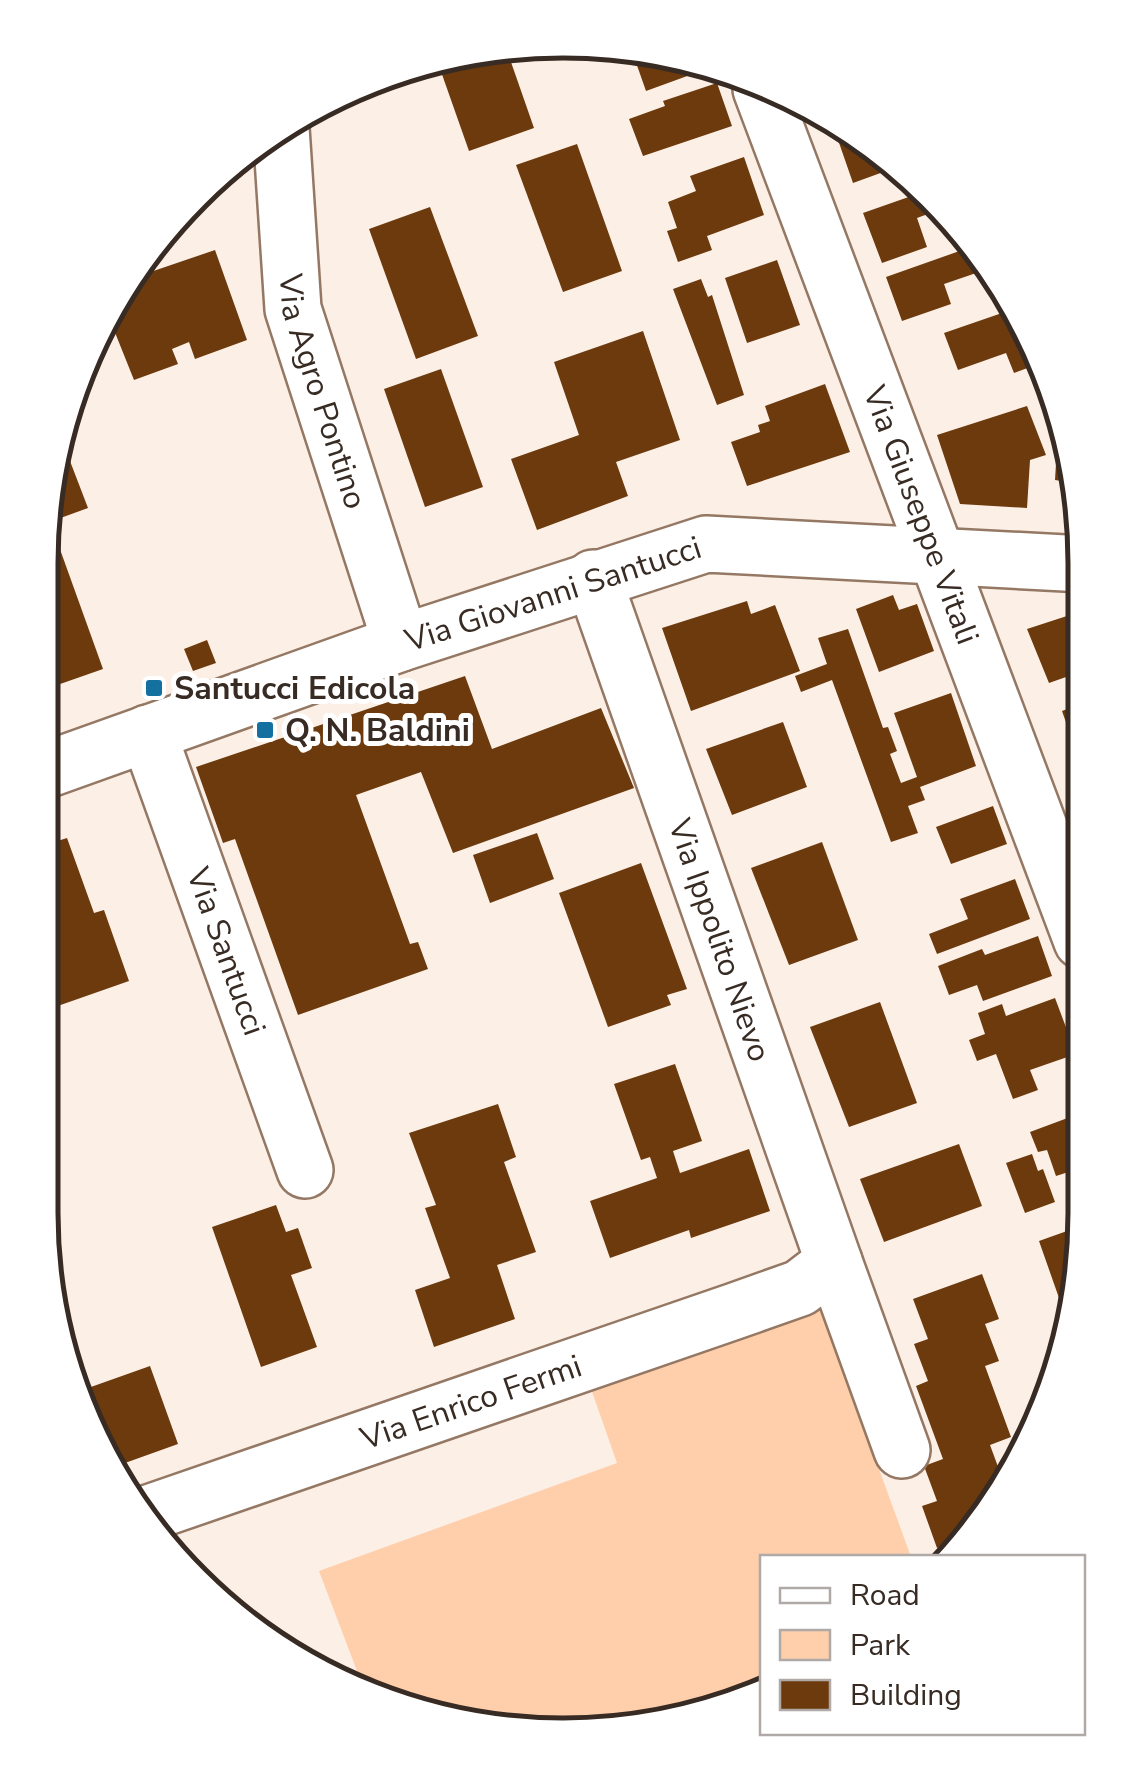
<svg xmlns="http://www.w3.org/2000/svg" width="1125" height="1775" viewBox="0 0 1125 1775" font-family="'Nunito Sans',sans-serif">
<style>
.green{fill:#ffceaa}
.building{fill:#6c3a0c}
.lines{fill:none;stroke-linecap:round;stroke-linejoin:round}
.minor-casing{stroke:#947864;stroke-width:60}
.minor{stroke:#fff;stroke-width:55}
.poi-dot{fill:#13709f;stroke:#fff;stroke-width:4}
.labels{text-anchor:middle;stroke-width:10;stroke-linejoin:round;paint-order:stroke}
.street-label{font-size:32px;fill:#372b23;stroke:#fff}
.poi-label{font-size:32px;font-weight:bold;fill:#372b23;stroke:#fff;text-anchor:start}
.rim{fill:none;stroke:#372b23;stroke-width:5}
</style>
<rect width="100%" height="100%" fill="#fcefe6"/>
<!-- green -->
<path class="green" d="M819,1304l92,253 -149,1v130l-28,13 -3,-8 -79,29 -123,12 -135,-27 -29,-15 -46,-121 298,-108 -28,-80z"/>
<!-- building -->
<g class="building">
<path d="M495,44l10,1 29,83 -65,23 -31,-88z"/>
<path d="M633,54l65,4 14,9 -66,24z"/>
<path d="M717,83l15,43 -89,30 -14,-37 36,-13 -2,-5z"/>
<path d="M849,133l32,15 16,19 -44,16 -16,-46z"/>
<path d="M577,144l45,127 -59,21 -47,-127z"/>
<path d="M744,157l20,58 -57,21 5,14 -34,12 -11,-31 10,-3 -9,-26 28,-11 -6,-15z"/>
<path d="M920,193l16,18 -19,7 10,29 -45,16 -19,-50z"/>
<path d="M430,207l48,129 -62,23 -47,-130z"/>
<path d="M968,248l30,33 -8,3 -5,-14 -41,14 7,20 -49,17 -16,-44z"/>
<path d="M215,250l32,90 -52,19 -6,-17 -17,7 6,15 -44,16 -26,-65 19,-35z"/>
<path d="M777,260l23,65 -53,18 -22,-65z"/>
<path d="M701,279l7,18 4,-2 32,100 -27,10 -44,-116z"/>
<path d="M1011,297l30,66 -27,10 -8,-20 -48,17 -14,-37 58,-20 -3,-11z"/>
<path d="M643,331l37,109 -64,22 12,34 -91,34 -26,-71 68,-24 -25,-73z"/>
<path d="M441,369l42,118 -58,20 -41,-118z"/>
<path d="M825,384l25,68 -103,34 -16,-44 29,-10 -2,-7 12,-4 -5,-15z"/>
<path d="M1027,406l19,49 -16,5 -3,48 -67,-4 -23,-69z"/>
<path d="M60,435l28,73 -44,16v-29z"/>
<path d="M1057,447l14,2 11,68 -17,-1 3,-34 -13,-2z"/>
<path d="M57,541l46,128 -60,21 1,-144z"/>
<path d="M893,595l6,15 18,-6 17,47 -55,21 -23,-63z"/>
<path d="M747,601l4,13 24,-9 25,66 -109,40 -29,-83z"/>
<path d="M1073,614l2,7 8,-3v53l-34,12 -22,-54z"/>
<path d="M848,629l35,99 5,-1 9,24 -7,3 11,29 16,-6 -23,-64 57,-20 25,73 -56,21 5,13 -17,6 10,27 -27,9 -59,-162 -31,12 -6,-16 32,-12 -9,-26z"/>
<path d="M207,640l9,23 -23,8 -9,-22z"/>
<path d="M465,676l27,73 109,-41 33,80 -181,65 -32,-81 -65,23 54,149 8,-2 10,27 -130,46 -63,-176 -12,4 -27,-76z"/>
<path d="M1083,703v65h-1l-20,-57z"/>
<path d="M783,722l24,65 -75,28 -26,-66z"/>
<path d="M993,806l14,38 -56,20 -15,-37z"/>
<path d="M537,833l17,46 -64,24 -17,-48z"/>
<path d="M67,838l27,75 10,-3 25,71 -77,27 -11,-29 1,-133z"/>
<path d="M822,842l36,98 -69,25 -38,-97z"/>
<path d="M641,863l46,126 -20,6 4,10 -63,22 -49,-134z"/>
<path d="M1015,879l15,40 -93,35 -8,-20 39,-15 -8,-20z"/>
<path d="M1038,936l14,40 -69,25 -6,-16 -28,10 -11,-29 44,-17 3,6z"/>
<path d="M1055,998l21,56 -46,16 8,20 -25,9 -17,-45 -19,7 -8,-21 16,-6 -7,-21 24,-9 4,12z"/>
<path d="M880,1002l37,101 -68,24 -39,-100z"/>
<path d="M675,1064l27,77 -29,10 7,22 69,-24 21,62 -79,27 -2,-8 -79,28 -20,-57 67,-23 -7,-21 -9,3 -27,-76z"/>
<path d="M498,1104l18,53 -12,5 32,90 -39,13 18,54 -81,28 -19,-57 35,-12 -25,-70 11,-3 -27,-72z"/>
<path d="M1081,1113v55l-25,8 -9,-26 -9,2 -8,-20z"/>
<path d="M959,1144l23,62 -98,36 -24,-63z"/>
<path d="M1032,1154l6,17 5,-2 12,33 -30,11 -19,-50z"/>
<path d="M276,1205l10,27 12,-4 14,40 -21,7 26,72 -56,20 -49,-140z"/>
<path d="M1081,1226v54l-9,33 -7,2 -26,-74z"/>
<path d="M982,1274l17,45 -14,5 14,37 -14,5 26,71 -21,8 14,38 -3,7 -11,3 4,9 -17,29 -40,17 -15,-42 15,-5 -13,-35 19,-7 -27,-73 12,-5 -14,-37 14,-5 -15,-40z"/>
<path d="M150,1366l28,78 -67,24 -37,-75z"/>
</g>
<g class="lines">
<!-- minor casing -->
<g class="minor-casing">
<g id="minor">
<path id="s1" d="M761,89l321,852"/>
<path id="s2" d="M281,128l12,181 108,334"/>
<path id="s3" d="M148,733l157,437"/>
<path id="s4" d="M43,771l358,-128 305,-99 378,20"/>
<path d="M834,1262l68,188"/>
<path id="s5" d="M140,1516l595,-205 65,-23 34,-26 -241,-684"/>
</g>
</g>
<!-- minor -->
<use href="#minor" class="minor"/>
</g>
<!-- markers -->
<g class="poi-dot">
<rect x="144" y="678" width="20" height="20" rx="5"/>
<rect x="255" y="720" width="20" height="20" rx="5"/>
</g>
<g class="labels">
<!-- street labels -->
<g class="street-label">
<text dy="11" stroke="none"><textPath href="#s2" startOffset="268">Via Agro Pontino</textPath></text>
<text dy="11" stroke="none"><textPath href="#s1" startOffset="455">Via Giuseppe Vitali</textPath></text>
<text dy="11" stroke="none"><textPath href="#s4" startOffset="540">Via Giovanni Santucci</textPath></text>
<text transform="translate(720 940) rotate(71)" y="11">Via Ippolito Nievo</text>
<text dy="11" stroke="none"><textPath href="#s3" startOffset="232">Via Santucci</textPath></text>
<text dy="11" stroke="none"><textPath href="#s5" startOffset="350">Via Enrico Fermi</textPath></text>
</g>
<!-- poi labels -->
<g class="poi-label">
<text x="174" y="699">Santucci Edicola</text>
<text x="285" y="741">Q. N. Baldini</text>
</g>
</g>
<!-- crop -->
<path d="M0 0H1125V1775H0ZM563 58H563A505 505 0 0 1 1068 563V1213A505 505 0 0 1 563 1718H563A505 505 0 0 1 58 1213V563A505 505 0 0 1 563 58Z" fill="#fff" fill-rule="evenodd"/>
<path class="rim" d="M563 58H563A505 505 0 0 1 1068 563V1213A505 505 0 0 1 563 1718H563A505 505 0 0 1 58 1213V563A505 505 0 0 1 563 58Z"/>
<!-- legend -->
<rect x="760" y="1555" width="325" height="180" fill="#ffffff" stroke="#afaaa7" stroke-width="2.5"/>
<rect x="780" y="1588" width="50" height="15" fill="#ffffff" stroke="#afaaa7" stroke-width="2.5"/>
<text x="850" y="1605" font-size="30" fill="#372b23">Road</text>
<rect x="780" y="1630" width="50" height="30" fill="#ffceaa" stroke="#afaaa7" stroke-width="2.5"/>
<text x="850" y="1655" font-size="30" fill="#372b23">Park</text>
<rect x="780" y="1680" width="50" height="30" fill="#6c3a0c" stroke="#afaaa7" stroke-width="2.5"/>
<text x="850" y="1705" font-size="30" fill="#372b23">Building</text>
</svg>
